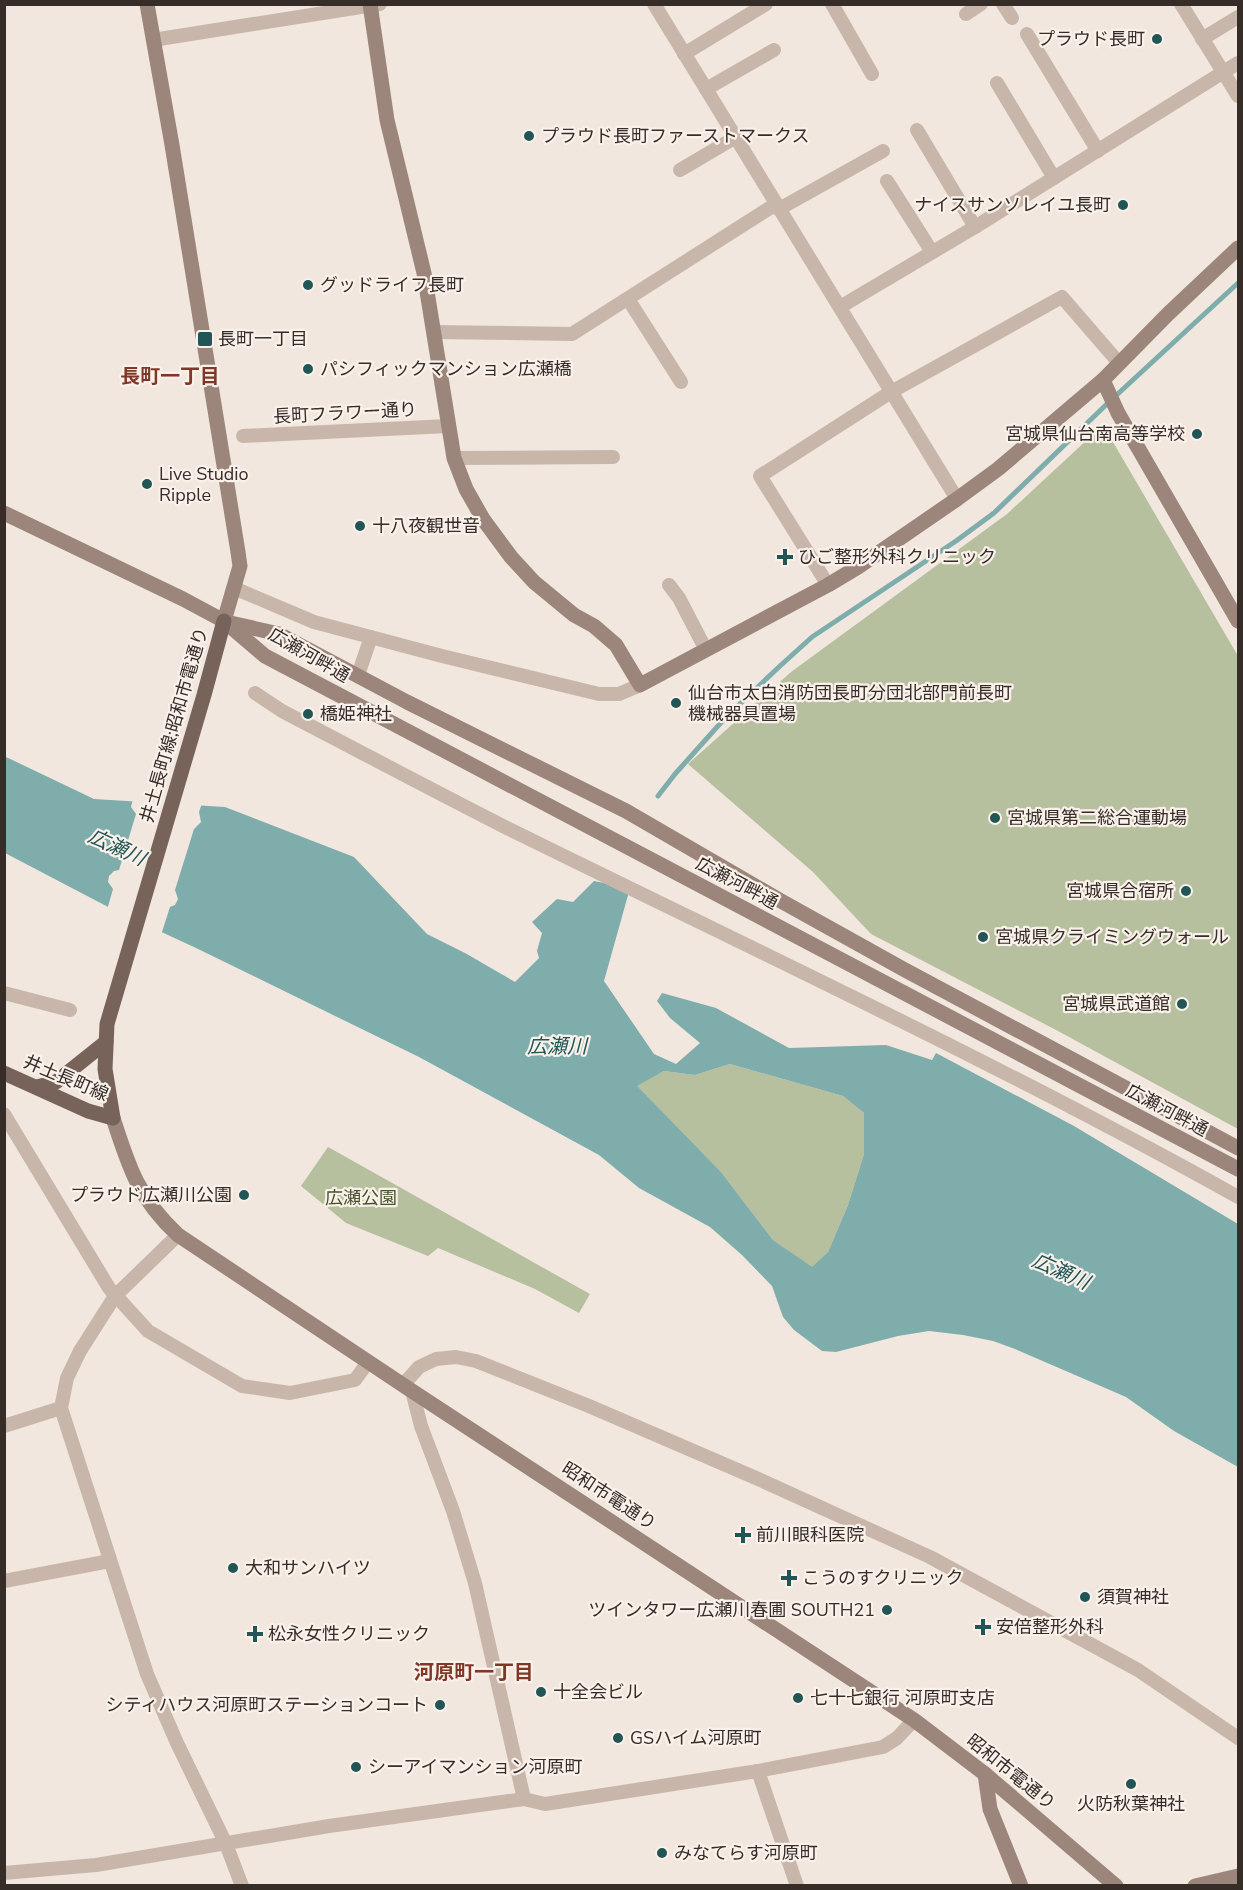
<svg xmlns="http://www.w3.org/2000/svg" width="1243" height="1890" viewBox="0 0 1243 1890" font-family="'Nunito Sans','Noto Sans JP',sans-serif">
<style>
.green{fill:#b6bf9e}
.water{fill:#7eadac;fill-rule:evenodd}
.pier{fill:#f1e7de}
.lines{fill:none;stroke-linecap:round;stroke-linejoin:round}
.stream{stroke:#7eadac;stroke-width:5}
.street{stroke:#c9b6aa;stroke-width:14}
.secondary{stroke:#9c867b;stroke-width:15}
.primary{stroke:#78635b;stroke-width:15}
.poi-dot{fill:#215556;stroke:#f9f1ea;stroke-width:2}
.labels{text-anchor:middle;stroke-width:4.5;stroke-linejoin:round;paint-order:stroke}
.poi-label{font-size:18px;fill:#362d29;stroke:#f9f1ea;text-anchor:start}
.street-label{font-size:18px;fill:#362d29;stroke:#f9f1ea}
.park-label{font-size:18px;fill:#48532e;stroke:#f9f1ea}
.neighbourhood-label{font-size:20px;font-weight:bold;fill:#813727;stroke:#f9f1ea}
.water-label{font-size:20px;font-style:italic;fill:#215556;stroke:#f9f1ea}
</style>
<rect width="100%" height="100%" fill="#f1e7de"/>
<!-- green -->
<g class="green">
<path d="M1103,425l135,231v473l-180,-98 -187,-97 -58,-62 -125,-108 103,-92 216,-158z"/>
<path d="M730,1064l113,32 21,17v41l-16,51 -20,47 -16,16 -39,-28 -52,-68 -85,-86 28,-15 31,4z"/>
<path d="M328,1147l262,147 -11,19 -44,-24 -97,-41 -10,8 -82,-33 -45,-37z"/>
</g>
<!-- water -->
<path class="water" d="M4,756l90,43 131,8 129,50 73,77 38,19 50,29 24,-24 -2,-7 5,-18 -10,-11 25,-23 16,3 21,-21 36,7 -26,93 50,73 22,10 24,-21 -30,-25 -13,-17 5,-8 54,15 73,40 97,-3 46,15 4,-7 138,73 164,98v243l-64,-36 -48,-34 -111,-48 -22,-8 -30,-6 -34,-4 -31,5 -62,16 -14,-1 -28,-21 -11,-13 -11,-31 -30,-31 -32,-28 -71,-39 -40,-33 -180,-98 -223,-109 -84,-39 -107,-56zM730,1064l113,32 21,17v41l-16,51 -20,47 -16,15 -39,-27 -52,-68 -84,-86 27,-15 31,4z"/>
<!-- pier -->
<path class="pier" d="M133,799l69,4 -3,9 2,10 -7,7 -19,61 3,9 -3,6 -5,2 -9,28 -54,-25 6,-21 -5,-7 1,-6 5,-5 5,-1 17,-56 -5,-7z"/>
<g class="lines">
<!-- stream -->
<path class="stream" d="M658,796l17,-22 51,-57 54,-51 32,-29 144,-96 38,-28 115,-111 129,-119"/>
<!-- street -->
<g class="street">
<path d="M654,4l303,495"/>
<path d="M832,4l40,70"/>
<path d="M1003,4l9,14"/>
<path d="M1181,4l57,92"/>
<path d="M966,14l15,-10"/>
<path d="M1027,34l71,117"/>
<path d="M1202,39l36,-22"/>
<path d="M153,40l227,-36"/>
<path d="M684,54l82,-50"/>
<path d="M997,83l57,95"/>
<path d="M706,89l68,-39"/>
<path d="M917,130l58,97"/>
<path d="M680,170l56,-33"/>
<path d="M887,181l45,71"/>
<path d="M779,209l104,-58"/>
<path d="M628,299l53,83"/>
<path d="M840,307l135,-80 263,-164"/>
<path d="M434,332l138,2 204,-130"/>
<path d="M243,436l205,-10"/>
<path d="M454,458l159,-1"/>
<path d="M669,585l10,13 27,52"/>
<path d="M828,585l-68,-109 131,-84 171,-95 57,66"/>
<path d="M234,588l80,34 128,34 157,38h20l21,-9"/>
<path d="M358,675l13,-38"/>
<path d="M255,693l27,18c75,39 150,79 225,117 245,121 493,236 731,369"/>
<path d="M4,993l66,17"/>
<path d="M4,1114l105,174 39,43 94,55 48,7 65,-13 13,-18"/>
<path d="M178,1235l-63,61 -35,55 -13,27 -6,30 86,266 30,69 49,101 16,42"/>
<path d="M403,1385l16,-18 17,-8 20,-2 20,4 113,45 167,72 174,79 208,113 100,68"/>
<path d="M412,1391l9,35 32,85 22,72 49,216"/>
<path d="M4,1426l57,-18"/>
<path d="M4,1581l106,-20"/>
<path d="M758,1771l39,115"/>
<path d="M4,1873l92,-8 233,-39 195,-27 21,5 213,-33 125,-24 14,-9 17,-18"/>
</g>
<!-- secondary -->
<g class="secondary">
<path d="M147,4l25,141 66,407 2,14 -16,55"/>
<path d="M370,4l17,116 37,153 30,185 12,31 17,30 28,38 23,25 40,33 20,11 22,19 24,40 188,-100 30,-18 99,-68 41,-30 105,-89 15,33 120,208"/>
<path d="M1103,380l65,-66 70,-66"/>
<path d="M4,513l179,86 41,22 41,35 973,513"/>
<path d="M226,622l53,12 128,68 219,109 155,90 124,69 333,178"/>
<path d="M113,1118c16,50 26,81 65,117l234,156 502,329 71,54 131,112"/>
<path d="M985,1774l5,35 31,77"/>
<path d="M1195,1886l43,-10"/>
</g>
<!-- primary -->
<g class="primary">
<path d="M4,1073l84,38 25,7 -8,-49 2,-45 97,-329 20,-74"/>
<path d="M37,1087l19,-5 50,-40"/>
</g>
</g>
<!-- markers -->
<g class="poi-dot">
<circle cx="1157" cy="39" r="6"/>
<circle cx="529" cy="136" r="6"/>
<circle cx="1123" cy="205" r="6"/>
<circle cx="308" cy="285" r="6"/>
<rect x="197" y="331" width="16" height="16" rx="3"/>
<circle cx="308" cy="369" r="6"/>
<circle cx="1197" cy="434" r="6"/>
<circle cx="147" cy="484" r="6"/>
<circle cx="360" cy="526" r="6"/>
<path d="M782 548h6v6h6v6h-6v6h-6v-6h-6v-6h6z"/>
<circle cx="676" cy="703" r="6"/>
<circle cx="308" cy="714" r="6"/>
<circle cx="995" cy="818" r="6"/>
<circle cx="1186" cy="891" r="6"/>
<circle cx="983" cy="937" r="6"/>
<circle cx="1182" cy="1004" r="6"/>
<circle cx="244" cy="1195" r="6"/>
<path d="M740 1526h6v6h6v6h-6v6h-6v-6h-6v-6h6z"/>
<circle cx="233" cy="1568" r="6"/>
<path d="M786 1569h6v6h6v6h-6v6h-6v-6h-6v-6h6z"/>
<circle cx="1085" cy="1597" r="6"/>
<circle cx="887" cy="1610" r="6"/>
<path d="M980 1618h6v6h6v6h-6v6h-6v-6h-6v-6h6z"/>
<path d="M252 1625h6v6h6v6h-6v6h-6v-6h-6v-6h6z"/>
<circle cx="541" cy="1692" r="6"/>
<circle cx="798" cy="1698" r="6"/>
<circle cx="440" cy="1705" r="6"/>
<circle cx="618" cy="1738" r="6"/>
<circle cx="356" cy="1767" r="6"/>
<circle cx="1131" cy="1784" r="6"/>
<circle cx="662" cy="1853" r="6"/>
</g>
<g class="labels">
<!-- poi labels -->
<g class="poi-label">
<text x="1145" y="45" text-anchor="end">プラウド長町</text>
<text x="541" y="142">プラウド長町ファーストマークス</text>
<text x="1111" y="211" text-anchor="end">ナイスサンソレイユ長町</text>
<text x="320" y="291">グッドライフ長町</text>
<text x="218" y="345">長町一丁目</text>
<text x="320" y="375">パシフィックマンション広瀬橋</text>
<text x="1185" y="440" text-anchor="end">宮城県仙台南高等学校</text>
<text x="159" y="480">Live Studio<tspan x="159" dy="21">Ripple</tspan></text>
<text x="372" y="532">十八夜観世音</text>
<text x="798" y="563">ひご整形外科クリニック</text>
<text x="688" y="699">仙台市太白消防団長町分団北部門前長町<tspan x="688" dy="21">機械器具置場</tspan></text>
<text x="320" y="720">橋姫神社</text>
<text x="1007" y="824">宮城県第二総合運動場</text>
<text x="1174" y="897" text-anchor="end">宮城県合宿所</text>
<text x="995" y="943">宮城県クライミングウォール</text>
<text x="1170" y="1010" text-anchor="end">宮城県武道館</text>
<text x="232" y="1201" text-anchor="end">プラウド広瀬川公園</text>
<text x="756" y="1541">前川眼科医院</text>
<text x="245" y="1574">大和サンハイツ</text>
<text x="802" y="1584">こうのすクリニック</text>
<text x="1097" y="1603">須賀神社</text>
<text x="875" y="1616" text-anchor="end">ツインタワー広瀬川春圃 SOUTH21</text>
<text x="996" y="1633">安倍整形外科</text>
<text x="268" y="1640">松永女性クリニック</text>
<text x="553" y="1698">十全会ビル</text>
<text x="810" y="1704">七十七銀行 河原町支店</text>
<text x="428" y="1711" text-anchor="end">シティハウス河原町ステーションコート</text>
<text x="630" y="1744">GSハイム河原町</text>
<text x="368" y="1773">シーアイマンション河原町</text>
<text x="1131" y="1810" text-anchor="middle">火防秋葉神社</text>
<text x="674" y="1859">みなてらす河原町</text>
</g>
<!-- street labels -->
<g class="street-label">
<text transform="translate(345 413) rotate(-3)" y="6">長町フラワー通り</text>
<text transform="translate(309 655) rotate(30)" y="6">広瀬河畔通</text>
<text transform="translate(174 725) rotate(-74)" y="6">井土長町線;昭和市電通り</text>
<text transform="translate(737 883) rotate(28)" y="6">広瀬河畔通</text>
<text transform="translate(66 1078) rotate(23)" y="6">井土長町線</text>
<text transform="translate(1167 1110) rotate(28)" y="6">広瀬河畔通</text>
<text transform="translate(609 1496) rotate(33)" y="6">昭和市電通り</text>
<text transform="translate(1011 1772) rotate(39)" y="6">昭和市電通り</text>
</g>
<!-- park labels -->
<g class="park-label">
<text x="361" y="1204">広瀬公園</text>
</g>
<!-- neighbourhood labels -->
<g class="neighbourhood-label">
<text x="170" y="383">長町一丁目</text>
<text x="474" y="1679">河原町一丁目</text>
</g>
<!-- water labels -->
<g class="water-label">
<text transform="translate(117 847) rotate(25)" y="7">広瀬川</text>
<text x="557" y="1053">広瀬川</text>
<text transform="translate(1061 1271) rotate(24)" y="7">広瀬川</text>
</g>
</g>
<!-- border -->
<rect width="1243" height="1890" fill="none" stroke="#362d29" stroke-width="12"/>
</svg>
